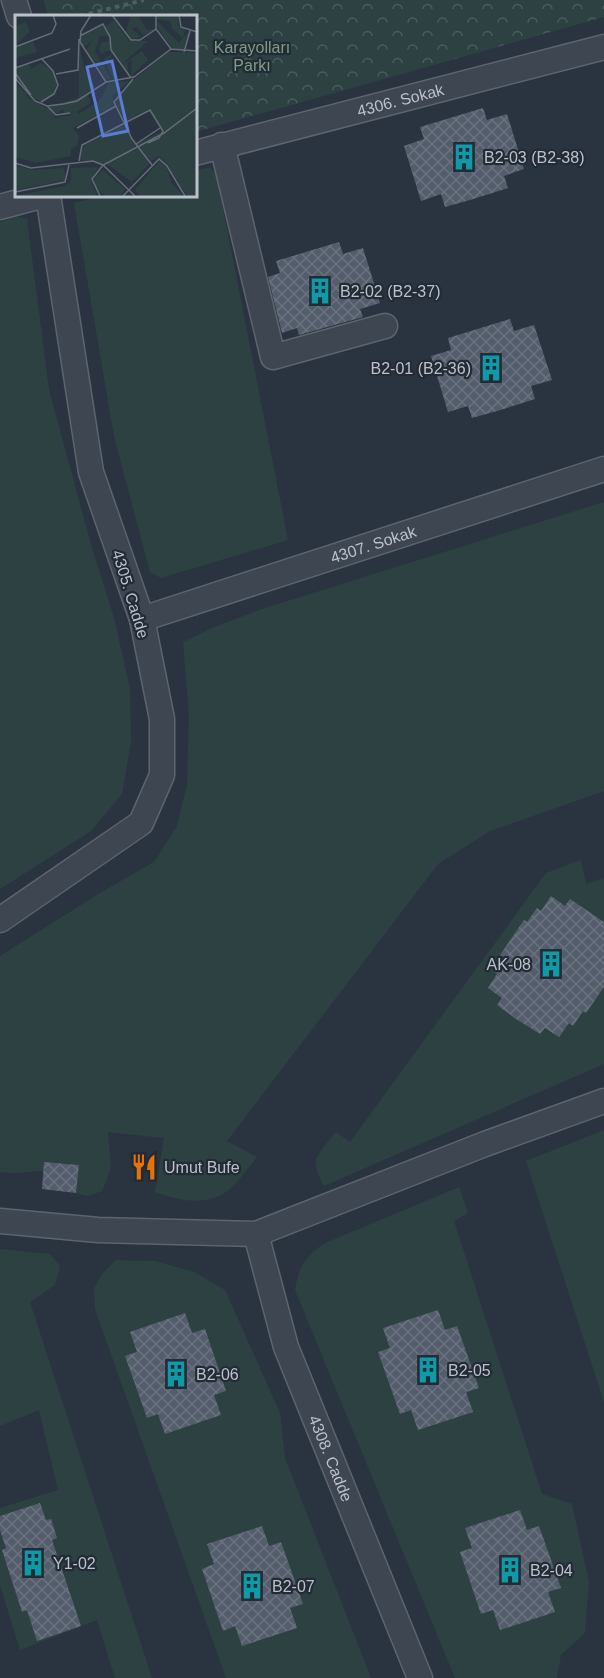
<svg xmlns="http://www.w3.org/2000/svg" width="604" height="1678" viewBox="0 0 604 1678" font-family="Arial,sans-serif">
<style>
.green{fill:#2d4143}
.forest{fill:url(#forest-crowns)}
.building{fill:url(#building-cross-hatch)}
.lines{fill:none;stroke-linecap:round;stroke-linejoin:round}
.street-casing{stroke:#5c646e;stroke-width:27}
.path{stroke:#4c5e61;stroke-width:4;stroke-dasharray:4.5 4.5;stroke-linecap:butt}
.street{stroke:#3e4651;stroke-width:24}
.labels{text-anchor:middle;stroke-width:4.5;stroke-linejoin:round;paint-order:stroke}
.park-label{font-size:16px;fill:#7c9e84;stroke:#232b36}
.street-label{font-size:16px;fill:#bbc1cb;stroke:#232b36}
.poi-label{font-size:16px;fill:#bbc1cb;stroke:#232b36;text-anchor:start}
.inset-road{fill:none;stroke:#646c78;stroke-width:1.5}
.view{fill:#5c7cd3;fill-opacity:0.15;stroke:#5c7cd3;stroke-width:3}
.inset-edge{fill:none;stroke:#bbc1cb;stroke-width:3}
</style>
<defs>
<pattern id="forest-crowns" width="20" height="18" patternUnits="userSpaceOnUse" patternTransform="scale(1.5)"><rect width="20" height="18" fill="#2d4143"/><path d="M2 6a3 3 0 1 1 6 0M12 15a3 3 0 1 1 6 0" fill="none" stroke="#4a5b5d"/></pattern>
<pattern id="building-cross-hatch" width="8" height="8" patternUnits="userSpaceOnUse" patternTransform="scale(1.5)"><rect width="8" height="8" fill="#545d6b"/><path d="M0 0l8 8M0 8l8-8" fill="none" stroke="#6b727f"/></pattern>
</defs>
<rect width="100%" height="100%" fill="#2a3441"/>
<!-- green -->
<g class="green">
<path d="M210,167l6,6 72,367 -127,38 -11,-6 -36,-136 -40,-233 31,-8h90v-24z"/>
<path d="M16,217l11,2 22,171 43,158 22,70 16,71 1,53 -9,52 -31,37 -91,58v-667z"/>
<path d="M604,502v289l-114,40 -52,33 -211,277 30,16c-8,10 -17,23 -27,32 -21,18 -52,12 -75,3l9,-54 -56,-6 3,36 -9,23 -14,5 -12,-3 3,-28 -34,-3 -2,9 -29,2 -14,-1v-216l100,-63 54,-31 23,-36 10,-41 2,-71 -6,-72 29,-14 50,-19z"/>
<path d="M581,860l5,24 18,-6v186l-280,122c-16,-28 -6,-31 12,-54l14,10 196,-269z"/>
<path d="M604,1130v272l-78,-241z"/>
<path d="M459,1187l9,26 -14,8 88,273 30,10 17,78 -4,51 -24,22 -4,23h-102l-160,-388c4,-24 9,-31 28,-46z"/>
<path d="M0,1249l50,5 10,12 -5,19 -25,17 122,376h-37l-18,-58 -77,30 -20,-65v-77l58,-18 -19,-80 -39,16z"/>
<path d="M116,1260l39,1 39,11 31,18 55,123 5,45 86,220h-145l-131,-369 -1,-21 9,-15z"/>
</g>
<!-- forest -->
<path class="forest" d="M44,0h560v17l-409,115v-116h-147z"/>
<!-- building -->
<g class="building">
<path d="M483,108l4,12 20,-6 17,55 -20,7 4,12 -38,12 -25,7 -4,-13 -20,7 -17,-55 20,-7 -4,-12z"/>
<path d="M339,242l4,12 20,-6 17,55 -20,6 3,8 -64,18 -2,-7 -15,5 -14,-56 12,-4 -4,-12z"/>
<path d="M510,319l4,12 20,-6 18,55 -21,6 4,13 -38,12 -25,7 -4,-12 -20,6 -17,-56 20,-6 -3,-12z"/>
<path d="M551,896l14,10 5,-7 34,23v65l-18,26 -3,-2 -10,15 -4,-3 -10,14 -14,-9 -5,6 -24,-15 -19,-14 5,-7 -14,-10 9,-14 -3,-2 10,-15 -4,-2 24,-35 3,2 10,-14 4,3z"/>
<path d="M44,1162l35,3 -3,28 -34,-4z"/>
<path d="M438,1310l7,20 12,-4 22,62 -13,4 7,20 -55,18 -7,-20 -11,4 -22,-62 12,-4 -7,-20z"/>
<path d="M185,1313l7,20 13,-4 21,62 -12,4 7,20 -56,19 -7,-20 -11,4 -22,-62 12,-4 -7,-20z"/>
<path d="M40,1503l6,17 5,-1 6,19 -5,2 29,86 -44,15 -10,-31 -5,2 -20,-62 4,-2 -6,-18v-14z"/>
<path d="M520,1510l7,20 12,-4 22,62 -13,4 7,20 -55,18 -7,-20 -12,4 -21,-62 12,-4 -7,-20z"/>
<path d="M262,1526l7,20 12,-4 22,62 -13,4 7,20 -55,18 -7,-20 -12,5 -21,-62 12,-5 -7,-20z"/>
</g>
<g class="lines">
<!-- street casing -->
<g class="street-casing">
<g id="street">
<path d="M14,0l5,16"/>
<path d="M222,145l51,212 112,-31"/>
<path id="s1" d="M195,153l409,-106"/>
<path d="M0,207l45,-12"/>
<path id="s2" d="M142,619l462,-150"/>
<path d="M0,920l141,-97 21,-48v-56l-20,-100 -51,-147 -43,-277"/>
<path d="M0,1221l98,9 158,4 229,-90 119,-43"/>
<path id="s3" d="M256,1234l30,113 134,331"/>
</g>
</g>
<!-- path -->
<path class="path" d="M80,16l64,-16"/>
<!-- street -->
<use href="#street" class="street"/>
</g>
<!-- icons -->
<defs>
<g id="building-bare" transform="scale(2.07)"><path d="M-4-6H4V6H1V3H-1V6H-4ZM-2.5-4.3h1.7v1.8h-1.7ZM.8-4.3h1.7v1.8H.8ZM-2.5-1h1.7V.8h-1.7ZM.8-1h1.7V.8H.8Z" fill="#0f9aa8" stroke="#232b36" stroke-width="2.5" paint-order="stroke"/></g>
<g id="restaurant-bare" transform="scale(2.07)"><path d="M-5-6h1v4h1v-4h1v4h1v-4h1v5L-1.5 .5V6h-2V.5L-5-1ZM5-6V6H3V1.5H1.5Q1.5-4 5-6Z" fill="#e8710a" stroke="#232b36" stroke-width="2.5" paint-order="stroke"/></g>
</defs>
<g fill-rule="evenodd">
<use href="#building-bare" x="464" y="157"/>
<use href="#building-bare" x="320" y="291"/>
<use href="#building-bare" x="491" y="368"/>
<use href="#building-bare" x="551" y="964"/>
<use href="#restaurant-bare" x="144" y="1167"/>
<use href="#building-bare" x="428" y="1370"/>
<use href="#building-bare" x="176" y="1374"/>
<use href="#building-bare" x="33" y="1563"/>
<use href="#building-bare" x="510" y="1570"/>
<use href="#building-bare" x="252" y="1586"/>
</g>
<g class="labels">
<!-- park labels -->
<g class="park-label">
<text x="252" y="53">Karayolları<tspan x="252" dy="18">Parkı</tspan></text>
</g>
<!-- street labels -->
<g class="street-label">
<text dy="6" stroke="none"><textPath href="#s1" startOffset="212">4306. Sokak</textPath></text>
<text dy="6" stroke="none"><textPath href="#s2" startOffset="243">4307. Sokak</textPath></text>
<text transform="translate(131 594) rotate(73)" y="6">4305. Cadde</text>
<text dy="6" stroke="none"><textPath href="#s3" startOffset="237">4308. Cadde</textPath></text>
</g>
<!-- poi labels -->
<g class="poi-label">
<text x="484" y="163">B2-03 (B2-38)</text>
<text x="340" y="297">B2-02 (B2-37)</text>
<text x="471" y="374" text-anchor="end">B2-01 (B2-36)</text>
<text x="531" y="970" text-anchor="end">AK-08</text>
<text x="164" y="1173">Umut Bufe</text>
<text x="448" y="1376">B2-05</text>
<text x="196" y="1380">B2-06</text>
<text x="53" y="1569">Y1-02</text>
<text x="530" y="1576">B2-04</text>
<text x="272" y="1592">B2-07</text>
</g>
</g>
<!-- overview -->
<g transform="translate(15 15)">
<rect width="182" height="182" fill="#2a3441"/>
<path d="M116,0h7l9,15 7,-1 -11,7 -6,-9 -6,1 11,9 -11,2 -5,-7zM142,0h22l-1,10 7,5 -2,8 -20,-17 9,7 -1,-6 -14,-3zM142,6l22,22 10,-12 -6,20 -12,-4 -13,-19zM88,10l5,8 5,21 -6,7 4,1 6,17h-4l-9,-20 8,-5 -2,-4 -9,4 -2,-5 3,-7h7l-1,-6h-8l-5,15 16,28h-5l-20,-29 6,-9 -8,6 -3,-4v-6zM64,30l6,26 10,16 -16,12zM127,36l6,9 -17,16 1,-16 -5,3 2,11 -7,-9zM153,37l28,1v143h-9l-20,-32 -9,-8 -7,5 -14,-17 27,-13 -15,-22 -24,13 -9,-19 -1,-4 16,-17zM26,48l12,8 4,13 -4,10 -11,8 -8,-4 -19,-26v-4l14,-4 2,5zM0,66l15,18 23,13 2,6 17,-3 -8,-2 -1,-4 -7,6 -8,-8 40,-12 3,8 -15,9 3,2 22,-15 7,-16 21,-2 -16,15 1,10 -41,22 6,8 -2,9 -6,4v7l-35,7 -21,-6zM116,125l5,7 -7,6 10,-5 10,16 -17,18 -25,-18 -27,-4 -1,-3 5,-11 23,14 10,-14zM144,146l8,7 4,14 12,14h-42l-6,-6zM0,150l18,5 31,-2 2,12 -51,10zM83,152l-7,14 6,15h-82l50,-10 6,-6v-12zM88,155l22,19 -4,7h-16l-11,-9 1,-10z" fill="#2d4143"/>
<path d="M99,5l15,21h19l-26,23 -10,-14 -6,-24zM11,7l4,9 -15,15v-20zM18,26l4,11 -22,6v-11zM108,109l8,16 -14,6 -10,14 -23,-14z" fill="#2d4143"/>
<path class="inset-road" d="M76,0l-10,16 -1,11 26,40M97,0l19,25h9l16,-11M141,0v14l15,20 26,2M164,0l2,12 16,5M65,21l23,-12 7,13 1,13 20,28M0,32l37,-14 4,-9 -3,-9M169,37l6,-21M0,53l55,-19M0,58l16,22M41,59l22,-4 1,-31M0,63l20,23 12,5 16,-2 14,-3 29,-19 28,-5 37,-28M118,64l-19,23 18,37 20,26M26,87l13,-8 4,-9 -5,-14 -11,-12M32,91l9,9 14,-2M62,113l39,-22M121,129l24,-16M64,146l3,-16 68,-35 13,21 -4,7 -11,5M0,148l16,5 62,-7 10,4 32,31M0,177l50,-10 4,-17M85,181l-8,-17 11,-14 61,-32 33,-25M108,181l36,-37 8,7 18,30"/>
<path class="view" d="M97,46l16,70 -25,5 -16,-69z"/>
<rect width="182" height="182" class="inset-edge"/>
</g>
</svg>
